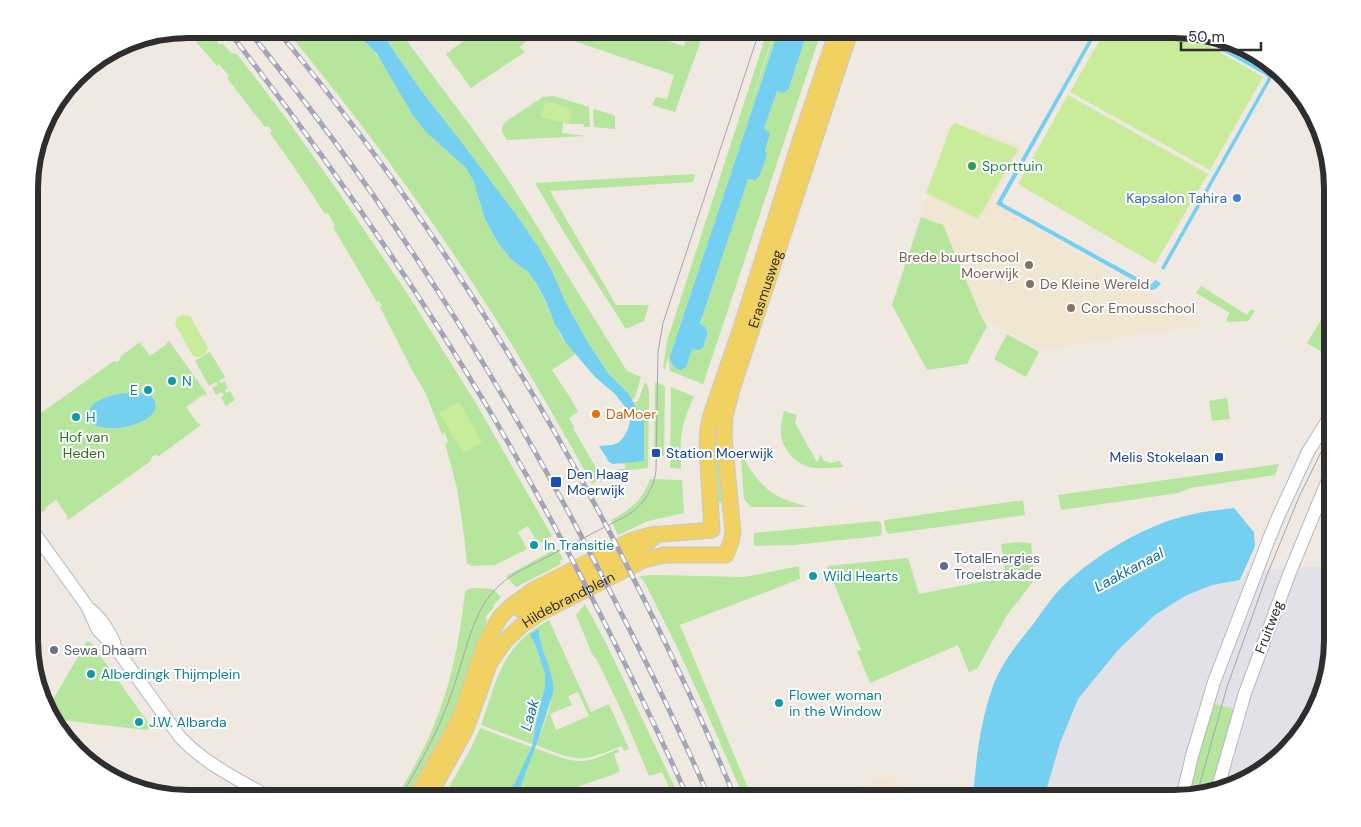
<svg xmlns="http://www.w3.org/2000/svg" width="1361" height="827" viewBox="0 0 1361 827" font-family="'DM Sans',sans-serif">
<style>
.industrial{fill:#e3e1e8}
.education{fill:#f0e6d1}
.green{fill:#b6e59e;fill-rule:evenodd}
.pitch{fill:#c9ec9a}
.water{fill:#75cff0}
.pier{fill:#efe9e1}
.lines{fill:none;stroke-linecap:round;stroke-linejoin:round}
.minor-casing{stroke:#b4b7c1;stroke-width:14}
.major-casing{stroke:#c9c9c9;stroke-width:17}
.minor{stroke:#fff;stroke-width:12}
.major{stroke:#f2d163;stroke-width:15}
.tram{stroke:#a3a6b8;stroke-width:1}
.rail-casing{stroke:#a3a6b8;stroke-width:5}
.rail{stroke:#fff;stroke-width:3;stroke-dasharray:9;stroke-linecap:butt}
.leisure-dot{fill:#2e9e5b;stroke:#fff;stroke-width:2}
.shop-dot{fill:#3f7fe0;stroke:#fff;stroke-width:2}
.education-dot{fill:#8d6e63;stroke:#fff;stroke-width:2}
.culture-dot{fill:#0f9aa8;stroke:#fff;stroke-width:2}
.food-dot{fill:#e8710a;stroke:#fff;stroke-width:2}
.transit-dot{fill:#1a4fb4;stroke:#fff;stroke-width:2}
.service-dot{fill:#5c6f8a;stroke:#fff;stroke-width:2}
.worship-dot{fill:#6b7280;stroke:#fff;stroke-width:2}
.labels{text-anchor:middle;stroke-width:4;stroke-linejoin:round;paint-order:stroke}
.leisure-label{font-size:14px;fill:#27864d;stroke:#fff;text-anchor:start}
.shop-label{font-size:14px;fill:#366cbe;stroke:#fff;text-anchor:end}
.education-label{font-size:14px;fill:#785e54;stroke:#fff;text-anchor:start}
.street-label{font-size:14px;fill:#2e2e2e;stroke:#fff}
.culture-label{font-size:14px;fill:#0d838f;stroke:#fff;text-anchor:start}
.food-label{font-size:14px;fill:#c56008;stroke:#fff;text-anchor:start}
.park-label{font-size:14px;fill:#2c6e1b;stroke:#fff}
.transit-label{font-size:14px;fill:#164399;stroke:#fff;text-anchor:start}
.service-label{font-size:14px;fill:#4e5e75;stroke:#fff;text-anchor:start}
.worship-label{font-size:14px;fill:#5b616d;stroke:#fff;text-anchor:start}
.water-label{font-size:15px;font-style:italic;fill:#0d6fa3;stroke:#fff}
.rim{fill:none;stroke:#2e2e2e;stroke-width:6}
</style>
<rect width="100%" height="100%" fill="#efe9e1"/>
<!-- industrial -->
<path class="industrial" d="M1332,565v84l-21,70 -58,58 -70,21h-191l15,-83 187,-139z"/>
<!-- education -->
<g class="education">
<path d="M955,123l68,23 -30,56 208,124 -70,9 -91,16 -59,-35 -38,-91 -22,-8 30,-91z"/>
<path d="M890,776l15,13 3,9h-78z"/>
</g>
<!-- green -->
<g class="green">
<path d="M185,29h22l13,16 2,-2 9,10 6,1 49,64 49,69 74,109 68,109 75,131 -14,8 -10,-18 -10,6 9,17 -32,16 -23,1 -5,-2 -3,-29 -7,-47 -12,-45 3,-1 -3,-9 -3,1 -17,-42 -13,-22 -32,-63 2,-1 -3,-5 -2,1 -44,-75 2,-1 -7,-13 -3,1 -27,-41h-1l-1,-3 -26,-37 2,-2 -4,-5 -3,1 -38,-49 2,-2 -10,-12 -2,2z"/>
<path d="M285,29h64l23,20 10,13 30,52 25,28 23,20 10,11 5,13 10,33 13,24 14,17 13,9 7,8 9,16 21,45 14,16 -24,16 19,29 7,13 -9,6 5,9 -1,1 30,52 -6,1 -5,3c-38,-69 -77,-137 -120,-202 -57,-88 -120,-172 -187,-253z"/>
<path d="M379,29h19l77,103 32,46 120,193 14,6 -6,20 -3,3 -5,-8 -19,-19 -21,-32 -20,-36 -15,-34 -13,-23 -21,-31 -65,-86 -33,-42z"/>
<path d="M480,29h149l55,17 6,-17 10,2 1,-2h4l-30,83 -23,-7 4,-8 11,2 7,-24 -135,-46 -19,18 5,5 -54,36 -25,-34z"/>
<path d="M768,29h7l-32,98 33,-98h3l-109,327v6l2,4 14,2 6,-20h11c4,-11 10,-18 -3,-23l48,-147 9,1 2,-2 7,-23 -1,-2 5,-18 -6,-5 13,-38 7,2 5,-5 15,-46 -8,-8 2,-5h24l-119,355 -33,-13 -2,-14 -3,13 -2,-2 4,-27z"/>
<path d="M554,96l35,11 1,20h-6l-1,-3h-15l3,-15 -25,-7 -4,15 21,5 -1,11 24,3 -79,4c-5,-7 -7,-10 -2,-18l38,-25z"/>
<path d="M595,109l20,7v13l-21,-2 -1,-17z"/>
<path d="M695,174l-2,8 -143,9 66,114h33l-5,16 -18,8 -61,-95 -30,-51z"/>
<path d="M921,217l22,8 38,91 6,10 -20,38 -40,6 -35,-65z"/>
<path d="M1201,286l46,29 4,-6 4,2 -7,10 -21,1 -1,-2 4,-7 -34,-20z"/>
<path d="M1332,302v45l-5,8 -20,-12z"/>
<path d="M1007,334l32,18 -13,25 -32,-18z"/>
<path d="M169,341l38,53 -2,2 -2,-1 -17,12 12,17 2,-1 1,2 -42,31 -4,-1 -3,2 -1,4 -83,59 -1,-2 1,-1 -12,-17 -11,8v2l-3,2 -12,-17v-74l3,1 3,-2 1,-4 74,-53 3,-2 3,1 3,-2 1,-4 19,-14 10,14 17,-12 -1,-1z"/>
<path d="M210,352l15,25 -6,4 2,2 3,-2 4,7 -3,2 1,3 4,-2 5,9 -9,6 -5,-9 3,-2 -2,-3 -6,3 -4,-7 6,-3 -2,-3 -7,4 -14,-25z"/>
<path d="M645,382l3,4 1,6 -1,76 -30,3 -1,-2h8v-5l-8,-1 27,-2v-40l-10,-18 4,-2z"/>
<path d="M655,382l10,4 -1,70h-10z"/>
<path d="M671,387l22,9 1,1c-14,29 -14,41 -13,72l-11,-1z"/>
<path d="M1227,398l3,21 -18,2 -3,-20z"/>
<path d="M719,406l5,96 -8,1 -3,-61z"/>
<path d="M784,411l13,4 -2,8 22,39 4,-8 3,7 7,2 9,-2 3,6c-9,0 -19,2 -28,1 -17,-2 -31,-16 -34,-33 -1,-8 1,-16 3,-24z"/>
<path d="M743,458c19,31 30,40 66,49h-58l-7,-8 -3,-40z"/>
<path d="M1279,464l-4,11 -85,13 -11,5 -118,17 -3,-15z"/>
<path d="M650,479l32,1 2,33 -36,8 -30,14 -7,-15c19,-10 32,-20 39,-41z"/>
<path d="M1023,500l2,15 -136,19 -3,-3 -2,-8 1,-3z"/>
<path d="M878,521l3,2 1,9 -2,4 -87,9 -39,1v-13z"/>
<path d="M1016,542l15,1 4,36 -28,36 -30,54 -8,3 -11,-27 -88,38 -13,-32 4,-1 -34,-84 81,-8 11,36 87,-17 -5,-33z"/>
<path d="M557,548l6,11 -3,2 1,3 -45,23 -10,-11z"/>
<path d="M799,566l1,13 -120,46 72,173h-8l-40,-92 -28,-61 -32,-64 -5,-5 15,-1 91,2z"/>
<path d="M472,588l21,1 8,8 -8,9 1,1 -9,11 2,2 -32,94 -45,84h-14c13,-22 26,-44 36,-68 19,-44 28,-91 33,-138l3,-3z"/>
<path d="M585,604l21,39 74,155h-6l-12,-26 -13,4 -26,-62 -27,-56h-1l-3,-4 -15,-37 -1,-2z"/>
<path d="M549,620l42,92 18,-8 20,45 -5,2 -2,-5c-12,4 -25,11 -38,12 -14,2 -34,-8 -48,-13 6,-15 19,-46 16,-61 -2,-19 -12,-35 -13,-54l-8,4 14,37 1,10 -1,7 -7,23 -6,33 -51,-19c13,-36 17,-66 48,-92 6,-5 13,-9 20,-13zM578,692l11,24 -33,14 -6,-16 22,-9 -4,-9z"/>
<path d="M88,641l3,2 59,82 -1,4 -3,1 -94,-11 -4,-12 1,-2 3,1 1,-2 -2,-1 35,-60z"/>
<path d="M1215,704l16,4 2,4 -21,77 -24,8 8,-39 17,-53z"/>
<path d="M480,728l51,19c-6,13 -10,28 -18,39 -12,18 -51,12 -70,12l28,-50z"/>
<path d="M534,748c16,5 34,14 50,13 11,-1 24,-8 34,-12l1,3 -5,2 6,18 -74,26h-31z"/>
</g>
<!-- pitch -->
<g class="pitch">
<path d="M1106,29h67l10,2 80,46 -53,93 -140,-78z"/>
<path d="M1068,95l140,79 -53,90 -137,-80z"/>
<path d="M545,102l27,7 -4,15 -27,-7z"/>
<path d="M955,123l63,26 -40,70 -52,-26 25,-67z"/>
<path d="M183,315l7,1 18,32c-2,7 -8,11 -15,8l-18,-32 2,-6z"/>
<path d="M459,402l23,40 -19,11 -24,-40z"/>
</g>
<!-- water -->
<g class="water">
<path d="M349,29h30l41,60 33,42 65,86 21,31 13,23 15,34 20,36 21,32 20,20 16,28v40l-31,3 -4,-2 -10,-16 13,-1 6,-2 5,-5 5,-9 2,-8 -1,-7 -3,-6 -11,-14 -20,-17 -29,-34 -11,-19 -10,-24 -9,-17 -8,-11 -16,-12 -14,-17 -13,-24 -12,-39 -7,-12 -40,-36 -14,-18 -35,-60 -10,-10z"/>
<path d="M779,29h19l-2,5 6,4 2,4 -15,46 -5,5 -7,-2 -13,38 4,2 2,3 -5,17 2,3 -8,23 -4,3 -7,-1 -48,145 5,3 3,6 -5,15 -5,2 -6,-1 -6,19 -5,2c-8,-3 -11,-5 -11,-14z"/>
<path d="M1095,29h4l-97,173 2,2 145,80h3l3,-4 6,3c-3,4 -5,7 -10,7l-155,-86z"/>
<path d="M1193,34l18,5 60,33 2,4 -109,194 -3,-2 107,-190 -1,-2z"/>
<path d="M131,393c9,0 21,0 24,9 8,24 -63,37 -67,14 0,-4 1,-7 4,-10 9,-10 27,-13 39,-13z"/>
<path d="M1234,508l20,24v6l78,-11v37l-8,2 6,-14 -81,9 -9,19 -28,5 -27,11 -30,19 -37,35 -40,49 -18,44 -16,55h-71c3,-38 7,-76 20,-112 9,-24 25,-43 41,-63 9,-12 17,-25 28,-36 31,-31 85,-63 127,-72 15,-4 30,-5 45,-7z"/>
<path d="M539,629c0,21 17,45 14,64l-15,47 -21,56 -2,2h-22l14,-5 8,-10 17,-37 6,-35 7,-23v-15l-9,-26 -6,-13z"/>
</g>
<!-- pier -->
<path class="pier" d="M1244,520h3l9,11 1,5 75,-12v24l-8,18 -3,1 5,-13 -75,9 -8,16 -3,1 15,-34 -1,-14z"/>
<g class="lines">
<!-- minor casing -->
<g class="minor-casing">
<g id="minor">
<path d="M30,527l57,79 11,24 17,17 65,90c25,27 59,43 91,61"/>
<path d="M91,610c12,11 16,18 23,32"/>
<path d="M1218,787l27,-94 45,-121 42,-102"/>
<path d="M1182,798l10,-42 22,-74 55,-143 9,-22 30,-65 24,-39"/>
</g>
</g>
<!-- major casing -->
<g class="major-casing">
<g id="major">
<path d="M519,609l24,-11 87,-45 22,-14"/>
<path d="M416,798l38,-69 8,-17 23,-68 15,-27 11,-11 22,-16 97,-49 21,-6 61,-5 -5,-84 1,-18 3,-13 30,-87 61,-193 36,-106"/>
<path id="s1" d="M428,798l38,-69 23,-64 6,-10 10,-14 17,-16 18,-12 104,-53 20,-5h62l5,-13 2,-9 -9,-97 1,-20 8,-30 118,-357"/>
</g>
</g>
<!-- minor -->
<use href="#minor" class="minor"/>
<!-- major -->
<use href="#major" class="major"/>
<!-- tram -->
<g class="tram">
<path d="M1197,794l30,-107 40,-112 32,-78 33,-67"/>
<path d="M400,798c16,-28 32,-55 44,-85 8,-19 14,-39 20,-59 11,-35 19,-61 52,-81l112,-58c16,-11 26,-26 28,-45l2,-118 5,-29 97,-294"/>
</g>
<!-- rail casing -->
<g class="rail-casing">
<g id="rail">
<path d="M227,29c94,121 182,247 261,379 74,126 140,257 200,390"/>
<path d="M247,29c137,167 253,349 352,541 39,75 77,150 110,228"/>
<path d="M276,29c129,154 238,322 332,500 46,88 89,177 127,269"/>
</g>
</g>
<!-- rail -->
<use href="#rail" class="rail"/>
</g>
<!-- markers -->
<circle class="leisure-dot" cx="972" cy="166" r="5"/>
<circle class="shop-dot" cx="1237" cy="198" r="5"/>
<g class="education-dot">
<circle cx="1029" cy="265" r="5"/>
<circle cx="1030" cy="284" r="5"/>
<circle cx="1071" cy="308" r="5"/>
</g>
<g class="culture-dot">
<circle cx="172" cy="381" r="5"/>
<circle cx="148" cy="390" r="5"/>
<circle cx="76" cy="417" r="5"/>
<circle cx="534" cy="545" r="5"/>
<circle cx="813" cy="576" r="5"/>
<circle cx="91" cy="674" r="5"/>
<circle cx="779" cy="703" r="5"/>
<circle cx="139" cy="722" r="5"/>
</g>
<circle class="food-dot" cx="596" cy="414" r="5"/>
<g class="transit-dot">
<rect x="651" y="448" width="10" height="10" rx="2.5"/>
<rect x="1214" y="452" width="10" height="10" rx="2.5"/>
<rect x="550" y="476" width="12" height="12" rx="2.5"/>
</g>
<circle class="service-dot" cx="944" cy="566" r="5"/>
<circle class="worship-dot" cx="54" cy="650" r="5"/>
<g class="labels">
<!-- leisure labels -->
<g class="leisure-label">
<text x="982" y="171">Sporttuin</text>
</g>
<!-- shop labels -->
<g class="shop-label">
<text x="1227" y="203">Kapsalon Tahira</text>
</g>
<!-- education labels -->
<g class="education-label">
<text x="1019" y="262" text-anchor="end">Brede buurtschool<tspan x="1019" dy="16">Moerwijk</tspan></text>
<text x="1040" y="289">De Kleine Wereld</text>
<text x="1081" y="313">Cor Emousschool</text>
</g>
<!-- street labels -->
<g class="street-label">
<text dy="5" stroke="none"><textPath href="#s1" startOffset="694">Erasmusweg</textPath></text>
<text dy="5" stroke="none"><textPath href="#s1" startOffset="252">Hildebrandplein</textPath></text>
<text transform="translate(1269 627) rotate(-69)" y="5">Fruitweg</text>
</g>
<!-- culture labels -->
<g class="culture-label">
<text x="182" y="386">N</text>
<text x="138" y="395" text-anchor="end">E</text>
<text x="86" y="422">H</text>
<text x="544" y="550">In Transitie</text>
<text x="823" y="581">Wild Hearts</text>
<text x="101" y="679">Alberdingk Thijmplein</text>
<text x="789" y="700">Flower woman<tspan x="789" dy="16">in the Window</tspan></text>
<text x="149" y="727">J.W. Albarda</text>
</g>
<!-- food labels -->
<g class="food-label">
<text x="606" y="419">DaMoer</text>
</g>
<!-- park labels -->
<g class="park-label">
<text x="84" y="442">Hof van<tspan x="84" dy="16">Heden</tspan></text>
</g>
<!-- transit labels -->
<g class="transit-label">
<text x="666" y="458">Station Moerwijk</text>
<text x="1209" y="462" text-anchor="end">Melis Stokelaan</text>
<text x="567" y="479">Den Haag<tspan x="567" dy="16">Moerwijk</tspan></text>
</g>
<!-- service labels -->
<g class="service-label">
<text x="954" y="563">TotalEnergies<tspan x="954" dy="16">Troelstrakade</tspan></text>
</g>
<!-- worship labels -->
<g class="worship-label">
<text x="64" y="655">Sewa Dhaam</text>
</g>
<!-- water labels -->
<g class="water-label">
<text transform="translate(1129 570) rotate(-28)" y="5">Laakkanaal</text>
<text transform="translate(530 715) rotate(-74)" y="5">Laak</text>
</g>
</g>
<!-- crop -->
<path d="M0 0H1361V827H0ZM188 38H1174A150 150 0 0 1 1324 188V640A150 150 0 0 1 1174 790H188A150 150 0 0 1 38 640V188A150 150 0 0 1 188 38Z" fill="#fff" fill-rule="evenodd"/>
<path class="rim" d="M188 38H1174A150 150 0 0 1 1324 188V640A150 150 0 0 1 1174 790H188A150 150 0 0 1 38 640V188A150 150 0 0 1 188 38Z"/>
<!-- scale -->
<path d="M1181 42v8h80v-8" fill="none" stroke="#2e2e2e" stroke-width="2.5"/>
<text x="1188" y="42" font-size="15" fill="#2e2e2e" stroke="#ffffff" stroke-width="4" paint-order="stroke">50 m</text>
</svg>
